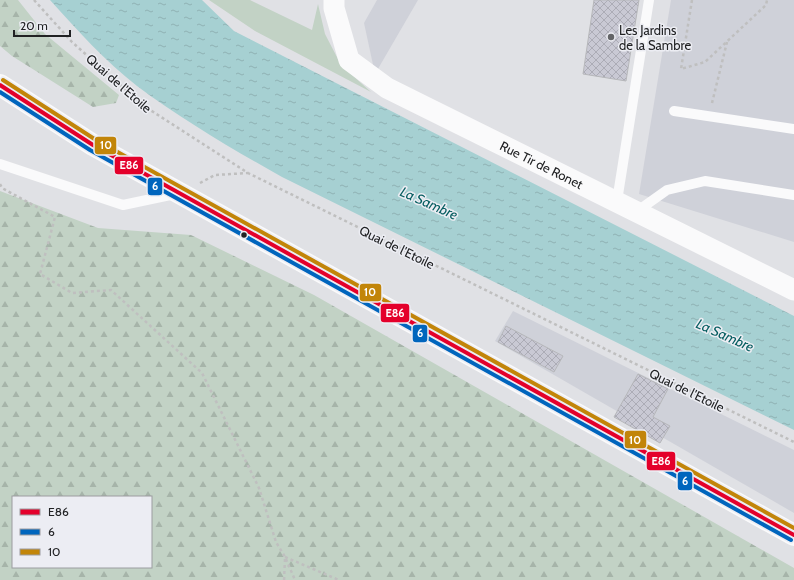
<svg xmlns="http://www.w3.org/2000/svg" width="794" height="580" viewBox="0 0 794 580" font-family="Cabin,sans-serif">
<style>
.built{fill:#cfd1d9}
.green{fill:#c2d2c5}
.forest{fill:url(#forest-firs);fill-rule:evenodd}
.water{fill:url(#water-ripples)}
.building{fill:url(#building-cross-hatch);stroke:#b6b7ba}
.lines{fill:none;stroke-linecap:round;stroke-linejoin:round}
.path{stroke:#bfbfbf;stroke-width:2.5;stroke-dasharray:3 3;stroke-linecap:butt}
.service{stroke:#fafafb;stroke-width:10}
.minor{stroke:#fafafb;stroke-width:21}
.primary{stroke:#fafafb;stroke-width:22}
.bus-1-casing{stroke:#ecedf3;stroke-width:7}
.bus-2-casing{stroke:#ecedf3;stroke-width:7}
.bus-3-casing{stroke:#ecedf3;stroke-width:7}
.bus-1{stroke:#e4002b;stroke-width:4}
.bus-2{stroke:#0065bd;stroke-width:4}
.bus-3{stroke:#c28509;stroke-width:4}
.poi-dot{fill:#646568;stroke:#ecedf3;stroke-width:1.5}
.bus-dot{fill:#212224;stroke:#ecedf3;stroke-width:1.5}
.labels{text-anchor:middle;stroke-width:3;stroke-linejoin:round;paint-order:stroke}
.poi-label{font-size:13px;fill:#212224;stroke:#ecedf3;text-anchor:start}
.street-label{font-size:13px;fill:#212224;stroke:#ecedf3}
.water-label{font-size:14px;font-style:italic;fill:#075e61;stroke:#ecedf3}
.line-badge{stroke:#ecedf3;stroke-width:1.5}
.badge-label{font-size:11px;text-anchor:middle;font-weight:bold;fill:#fff}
</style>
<defs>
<pattern id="forest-firs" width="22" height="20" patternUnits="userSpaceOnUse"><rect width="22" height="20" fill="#c2d2c5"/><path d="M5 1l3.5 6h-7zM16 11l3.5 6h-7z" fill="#a6b4a9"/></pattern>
<pattern id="water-ripples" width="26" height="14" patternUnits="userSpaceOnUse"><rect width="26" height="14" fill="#a6d0d2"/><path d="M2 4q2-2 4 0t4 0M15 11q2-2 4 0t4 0" fill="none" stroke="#8fb2b4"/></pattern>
<pattern id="building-cross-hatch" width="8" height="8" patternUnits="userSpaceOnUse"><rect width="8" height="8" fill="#c9c9d4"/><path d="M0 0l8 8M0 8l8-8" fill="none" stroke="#acacb6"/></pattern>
</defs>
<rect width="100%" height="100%" fill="#e0e1e5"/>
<!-- built -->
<g class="built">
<path d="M377,0h41l-43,74 -11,-51z"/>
<path d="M671,0h123v242l-155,-48z"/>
<path d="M513,311l281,139v63l-299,-172z"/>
</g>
<!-- green -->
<path class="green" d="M209,0h41l62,30 6,-26 7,30 16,31 30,27 -116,-61z"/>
<!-- forest -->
<g class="forest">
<path d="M0,0h18l27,34 74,61 -3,8 -23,4 -81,-51 -12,-10z"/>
<path d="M0,191l98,37 93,7 123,60 480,273v12h-794zM13,497h138v70h-138z"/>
</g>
<!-- water -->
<path class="water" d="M50,0h152l32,31 560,285v114l-512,-253c-50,-28 -99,-57 -145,-91 -32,-25 -60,-56 -87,-86z"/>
<!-- building -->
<g class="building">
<path d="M594,0h45l-13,81 -43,-7z"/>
<path d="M506,326l57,30 -9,16 -56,-30z"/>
<path d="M638,374l30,15 -15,28 17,9 -10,17 -46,-26z"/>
</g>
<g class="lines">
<!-- path -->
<g class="path">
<path d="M34,0l38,42 72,64 104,67 546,269"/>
<path d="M692,0l-11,69 24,-7 61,-57 1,-5"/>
<path d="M712,103l15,-61"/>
<path d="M200,183l15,-8 33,-2"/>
<path d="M0,184l2,4 53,29 -15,57 32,19 39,-3 91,83 57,115 17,54 9,15 10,23"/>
<path d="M285,557l54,23"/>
<path d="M284,580l1,-21"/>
</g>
<!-- service -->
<g class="service">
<path d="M674,111l120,18"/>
<path d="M0,164l123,41 52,-11"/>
<path d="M617,201l32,-201"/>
<path d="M636,212l31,-22 38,-9 89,14"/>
</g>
<!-- minor -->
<path class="minor" id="s1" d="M334,0v8l15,52 38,28 407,202"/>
<!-- primary -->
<path class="primary" d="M0,85l93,60 701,390"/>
<!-- bus-1 casing -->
<g class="bus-1-casing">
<path id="bus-1" d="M0,85l93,60 701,390"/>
</g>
<!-- bus-2 casing -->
<g class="bus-2-casing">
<path id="bus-2" d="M0,92l90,58 701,390"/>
</g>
<!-- bus-3 casing -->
<g class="bus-3-casing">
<path id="bus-3" d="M3,80l93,60 698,388"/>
</g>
<!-- bus-1 -->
<use href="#bus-1" class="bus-1"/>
<!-- bus-2 -->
<use href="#bus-2" class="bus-2"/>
<!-- bus-3 -->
<use href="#bus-3" class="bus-3"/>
</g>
<!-- markers -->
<circle class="poi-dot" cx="611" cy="37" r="4"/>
<circle class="bus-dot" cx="244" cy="235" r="3.5"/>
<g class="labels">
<!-- poi labels -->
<g class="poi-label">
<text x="619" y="35">Les Jardins<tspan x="619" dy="15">de la Sambre</tspan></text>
</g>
<!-- street labels -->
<g class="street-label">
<text transform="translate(119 83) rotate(41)" y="5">Quai de l'Etoile</text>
<text dy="5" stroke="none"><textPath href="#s1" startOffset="282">Rue Tir de Ronet</textPath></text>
<text transform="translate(397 247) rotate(26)" y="5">Quai de l'Etoile</text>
<text transform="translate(687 390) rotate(26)" y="5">Quai de l'Etoile</text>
</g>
<!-- water labels -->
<g class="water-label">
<text transform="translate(429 203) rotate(24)" y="5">La Sambre</text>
<text transform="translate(725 335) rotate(24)" y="5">La Sambre</text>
</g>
</g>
<g class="line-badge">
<rect x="94" y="136" width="23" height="19" rx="4" fill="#c28509"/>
<rect x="114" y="156" width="30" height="19" rx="4" fill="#e4002b"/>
<rect x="147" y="177" width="16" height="19" rx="4" fill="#0065bd"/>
<rect x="359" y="283" width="23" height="19" rx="4" fill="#c28509"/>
<rect x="380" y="303" width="30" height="20" rx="4" fill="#e4002b"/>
<rect x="412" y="324" width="16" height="19" rx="4" fill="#0065bd"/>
<rect x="624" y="430" width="23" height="19" rx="4" fill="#c28509"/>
<rect x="646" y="451" width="30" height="20" rx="4" fill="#e4002b"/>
<rect x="677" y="471" width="16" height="20" rx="4" fill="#0065bd"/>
</g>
<g class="badge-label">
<text x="106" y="149">10</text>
<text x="129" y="169">E86</text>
<text x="155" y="190">6</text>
<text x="370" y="296">10</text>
<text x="395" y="317">E86</text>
<text x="420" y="337">6</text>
<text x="635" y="444">10</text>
<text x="661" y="465">E86</text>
<text x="685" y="485">6</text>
</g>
<!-- legend -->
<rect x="12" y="496" width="140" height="72" fill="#ecedf3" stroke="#9b9ca0"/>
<rect x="20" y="509" width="20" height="6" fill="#e4002b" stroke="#9b9ca0"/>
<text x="48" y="516" font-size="12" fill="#212224">E86</text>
<rect x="20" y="529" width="20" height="6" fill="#0065bd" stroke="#9b9ca0"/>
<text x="48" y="536" font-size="12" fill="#212224">6</text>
<rect x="20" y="549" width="20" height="6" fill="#c28509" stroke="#9b9ca0"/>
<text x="48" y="556" font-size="12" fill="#212224">10</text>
<!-- scale -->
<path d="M14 30v6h56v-6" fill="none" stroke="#212224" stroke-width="2"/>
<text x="20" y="30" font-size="12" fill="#212224" stroke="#ecedf3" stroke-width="3" paint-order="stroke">20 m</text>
</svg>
